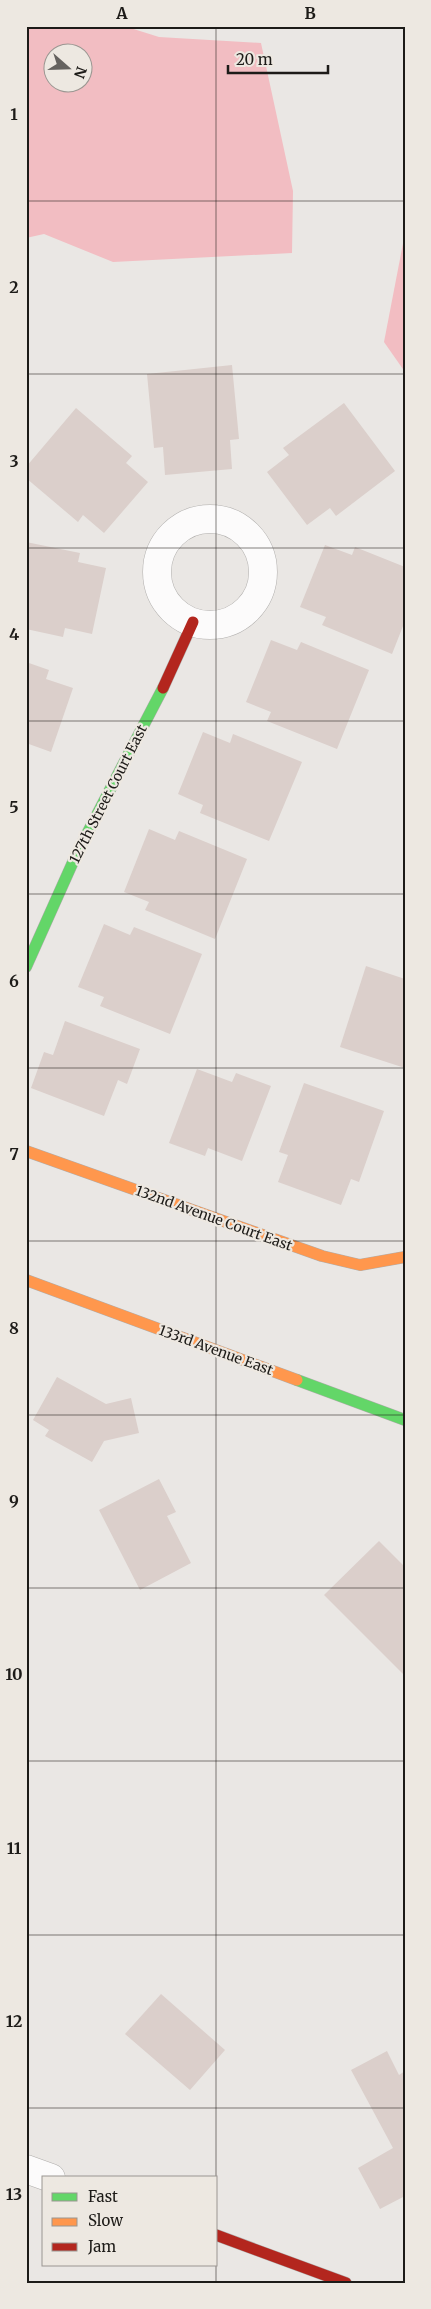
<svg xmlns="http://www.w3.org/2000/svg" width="431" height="2309" viewBox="0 0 431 2309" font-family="Merriweather,serif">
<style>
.forest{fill:#f2bdc2;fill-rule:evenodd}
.building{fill:#dbcfcb}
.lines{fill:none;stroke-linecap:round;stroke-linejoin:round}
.street-casing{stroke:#b0aeac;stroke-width:29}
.fast-casing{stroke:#b0aeac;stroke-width:12}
.slow-casing{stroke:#b0aeac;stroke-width:12}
.jam-casing{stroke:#b0aeac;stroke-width:12}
.street{stroke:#fcfbfb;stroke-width:28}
.fast{stroke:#63d668;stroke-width:11}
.slow{stroke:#ff974d;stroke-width:11}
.jam{stroke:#b3261e;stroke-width:11}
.grid{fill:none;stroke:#1d1b18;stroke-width:1;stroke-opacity:0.55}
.labels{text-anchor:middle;stroke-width:4.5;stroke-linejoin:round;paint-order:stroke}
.street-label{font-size:14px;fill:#1d1b18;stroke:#ede8e1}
.neatline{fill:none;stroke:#1d1b18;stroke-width:2}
.grid-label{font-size:16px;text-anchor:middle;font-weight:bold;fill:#1d1b18}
</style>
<rect width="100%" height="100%" fill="#eae7e4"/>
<!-- forest -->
<g class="forest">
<path d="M26,26h98l35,11 102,6 32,148 -1,62 -179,9 -69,-28 -18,4zM52,52h30v30h-30z"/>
<path d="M405,233v139l-21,-30z"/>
</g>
<!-- building -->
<g class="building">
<path d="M232,365l7,74 -9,1 2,29 -67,6 -2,-28 -9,1 -7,-74z"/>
<path d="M344,403l51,68 -59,45 -6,-8 -23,17 -40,-53 22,-17 -6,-7z"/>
<path d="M76,408l56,48 -6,7 22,19 -44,51 -21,-18 -5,7 -52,-44v-11z"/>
<path d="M26,542l54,11 -2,9 28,6 -14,66 -27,-6 -2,9 -37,-8z"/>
<path d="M325,545l27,10 3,-8 50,20v54l-13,33 -70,-29 4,-8 -26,-10z"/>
<path d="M271,640l26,10 4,-8 68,28 -32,79 -70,-28 4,-9 -25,-10z"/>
<path d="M26,662l23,8 -3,9 27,9 -22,64 -25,-9z"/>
<path d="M203,732l27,11 3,-9 69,28 -33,79 -69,-28 3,-8 -25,-11z"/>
<path d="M149,829l26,11 4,-9 68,28 -32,80 -70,-29 4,-8 -25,-10z"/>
<path d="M104,924l26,11 4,-8 68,27 -32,80 -70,-28 4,-9 -26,-10z"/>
<path d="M366,966l39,13v89l-65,-21z"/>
<path d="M65,1021l75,28 -13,35 -9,-4 -14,36 -73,-28 13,-36 9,3z"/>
<path d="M197,1069l35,13 4,-9 35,13 -29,75 -34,-13 -3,8 -36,-13z"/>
<path d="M304,1083l80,28 -25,71 -8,-3 -10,26 -63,-23 10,-27 -9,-3z"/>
<path d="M57,1377l49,27 25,-6 8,35 -35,8 -12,21 -47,-26 4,-6 -16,-10z"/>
<path d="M159,1479l17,33 -9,4 24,47 -51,27 -41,-80z"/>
<path d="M379,1541l26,26v109l-81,-81z"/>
<path d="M161,1994l64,56 -35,40 -65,-56z"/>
<path d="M387,2051l12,24 6,-4v125l-25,13 -22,-41 35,-20 -42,-78z"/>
</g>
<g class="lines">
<!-- street casing -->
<g class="street-casing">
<g id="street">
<circle cx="210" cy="572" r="53"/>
<path d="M26,2169l25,9"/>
</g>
</g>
<!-- fast casing -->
<g class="fast-casing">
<g id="fast">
<path d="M26,967l51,-114 86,-165"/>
<path d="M297,1380l108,40"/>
</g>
</g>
<!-- slow casing -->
<g class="slow-casing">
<g id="slow">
<path d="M26,1151l296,105 38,9 45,-8"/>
<path d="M26,1280l271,100"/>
</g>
</g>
<!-- jam casing -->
<g class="jam-casing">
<g id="jam">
<path d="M163,688l30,-66"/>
<path d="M216,2235l130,48"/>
</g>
</g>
<!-- street -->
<use href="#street" class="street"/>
<!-- fast -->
<use href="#fast" class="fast"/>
<!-- slow -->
<use href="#slow" class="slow"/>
<!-- jam -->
<use href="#jam" class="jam"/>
</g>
<!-- grid -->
<path class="grid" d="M216,26v2152M26,201h379M26,374h379M26,548h379M26,721h379M26,894h379M26,1068h379M26,1241h379M26,1415h379M26,1588h379M26,1761h379M26,1935h379M26,2108h379M216,2265v18"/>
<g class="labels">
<!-- street labels -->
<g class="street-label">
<text transform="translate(108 794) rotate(-63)" y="5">127th Street Court East</text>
<text transform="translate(214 1218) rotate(20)" y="5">132nd Avenue Court East</text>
<text transform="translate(216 1350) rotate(20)" y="5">133rd Avenue East</text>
</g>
</g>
<!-- border -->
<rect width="431" height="2309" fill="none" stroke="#ede8e1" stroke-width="55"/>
<!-- legend -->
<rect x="42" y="2176" width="175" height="90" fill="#ede8e1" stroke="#9a9691"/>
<rect x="52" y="2193" width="25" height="8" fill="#63d668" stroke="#9a9691"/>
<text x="88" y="2202" font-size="15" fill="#1d1b18">Fast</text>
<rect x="52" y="2218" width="25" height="8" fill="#ff974d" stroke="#9a9691"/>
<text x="88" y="2226" font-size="15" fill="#1d1b18">Slow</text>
<rect x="52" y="2243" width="25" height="8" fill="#b3261e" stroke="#9a9691"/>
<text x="88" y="2252" font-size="15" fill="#1d1b18">Jam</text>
<!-- north arrow -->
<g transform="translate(68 68) rotate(110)"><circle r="24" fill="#ede8e1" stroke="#9a9691"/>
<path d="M0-4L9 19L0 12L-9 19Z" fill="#65625f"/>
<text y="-8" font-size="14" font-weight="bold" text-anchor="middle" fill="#1d1b18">N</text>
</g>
<!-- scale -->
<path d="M228 65v8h100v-8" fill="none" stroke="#1d1b18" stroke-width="2.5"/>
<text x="236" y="65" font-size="15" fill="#1d1b18" stroke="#ede8e1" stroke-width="4" paint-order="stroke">20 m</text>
<rect x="28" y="28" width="376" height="2254" class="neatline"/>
<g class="grid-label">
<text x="122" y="19">A</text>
<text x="310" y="19">B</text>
<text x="14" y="120">1</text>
<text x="14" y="293">2</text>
<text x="14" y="467">3</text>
<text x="14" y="640">4</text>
<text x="14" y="813">5</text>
<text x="14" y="987">6</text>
<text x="14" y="1160">7</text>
<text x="14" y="1334">8</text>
<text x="14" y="1507">9</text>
<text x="14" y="1680">10</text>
<text x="14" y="1854">11</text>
<text x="14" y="2027">12</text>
<text x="14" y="2200">13</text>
</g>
</svg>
